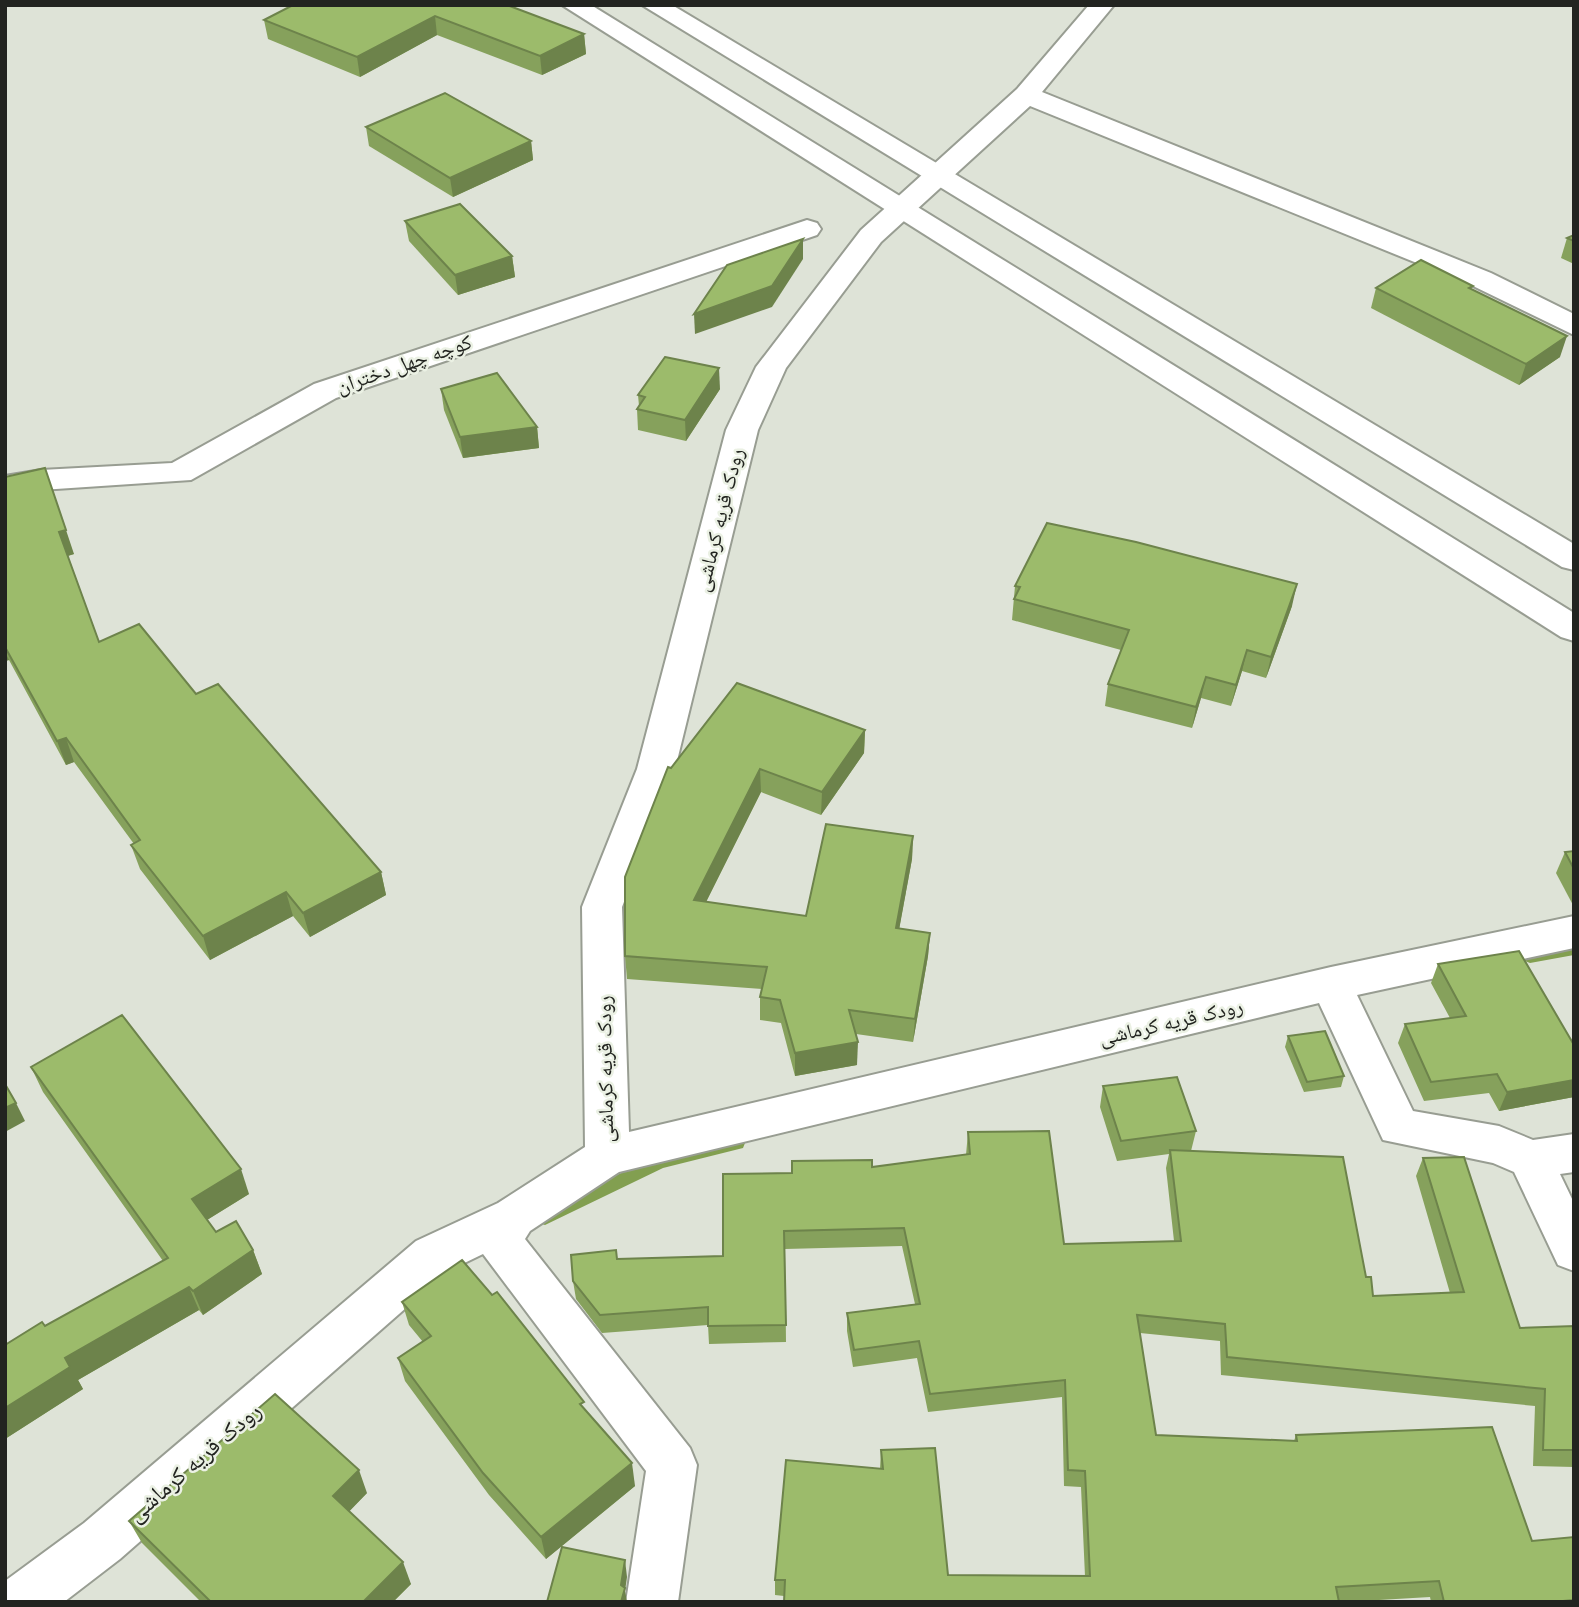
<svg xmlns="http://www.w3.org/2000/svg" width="1579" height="1607" viewBox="0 0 1579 1607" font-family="Montserrat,'Noto Naskh Arabic',sans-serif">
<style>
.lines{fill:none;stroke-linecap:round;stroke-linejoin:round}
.stream{fill:#829f50;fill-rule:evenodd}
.minor-casing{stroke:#989d92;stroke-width:4}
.tertiary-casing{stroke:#989d92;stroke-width:4}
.minor{fill:#fff;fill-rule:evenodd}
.tertiary{fill:#fff;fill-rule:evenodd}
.wall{fill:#86a15c}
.shaded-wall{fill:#6d834b}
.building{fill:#9cbb6b;stroke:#6d834b;stroke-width:2}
.labels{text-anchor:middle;stroke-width:5;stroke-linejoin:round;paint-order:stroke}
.street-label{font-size:21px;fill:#222420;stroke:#ebf1e4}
.near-street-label{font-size:24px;fill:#222420;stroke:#ebf1e4}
</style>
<rect width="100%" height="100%" fill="#dee3d7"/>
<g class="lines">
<!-- stream -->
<g class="stream">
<path d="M1574,943v12l-44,8 -5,-2 -2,-4 2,-4 5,-2z"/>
<path d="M737,1136l6,2 2,5 -2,5 -80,20 -118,57 -6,-2 -2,-5 2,-5 115,-56z"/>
</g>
<!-- minor casing -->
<g class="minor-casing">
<g id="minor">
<path d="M1089,5h25l-72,87 449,181 83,41v21l-103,-50 -441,-179 -149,136 -95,126 -28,62 -83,339 -53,138 7,225 702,-165 243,-51v32l-217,47 56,116 86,15 34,14 41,-6v38l-14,2 14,29v68l-16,-6 -44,-93 -21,-9 -110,-23 -64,-137 -700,169 -89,59 -5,8 165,209 7,17 -19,137h-52l20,-131 -163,-217 -35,17 -328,288 -56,43h-59v-21l79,-58 332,-282 82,-38 87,-56 -3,-240 55,-138 89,-339 30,-63 105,-137 156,-141z"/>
<path d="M807,220l10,3 4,6 -4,6 -481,163 -145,82 -150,10 -36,6v-20l36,-6 131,-7 142,-79z"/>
</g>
</g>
<!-- tertiary casing -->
<g class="tertiary-casing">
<g id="tertiary">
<path d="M562,5h29l983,608v28l-13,-4z"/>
<path d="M642,5h30l902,539v26l-12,-3z"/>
</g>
</g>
<!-- minor -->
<use href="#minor" class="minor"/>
<!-- tertiary -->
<use href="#tertiary" class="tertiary"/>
</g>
<!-- wall -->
<g class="wall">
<path d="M507,5l77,29 2,20 -44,21 -105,-40 -77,42 -92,-38 -4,-19z"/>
<path d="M366,127l165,14 2,19 -80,37 -84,-51z"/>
<path d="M405,221l107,35 3,21 -57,18 -49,-54z"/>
<path d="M1574,235v29l-13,-6 6,-20z"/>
<path d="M1376,288l96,2 88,67 -41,28 -148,-77z"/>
<path d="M441,389l96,38 2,21 -76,10 -19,-48z"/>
<path d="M720,389l-34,52 -48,-11 -1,-21 2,-3 -1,-11z"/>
<path d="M5,477l69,77 -6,2 31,86 97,52 185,178 5,23 -76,42 -17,-21 -83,44 -70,-91 -9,-24 3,-1 -60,-82 -8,3 -57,-105 -4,1z"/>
<path d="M1015,586l277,20 -26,72 -24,-7 -11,35 -30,-8 -9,30 -87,-22 3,-22 13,-34 -109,-30z"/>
<path d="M865,730l-1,23 -43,62 -60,-23 -55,110 100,14 107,-80 -1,23 -13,70 31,4 -2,23 -15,86 -57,-8 1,31 -62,11 -14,-53 -21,-3v-23l2,-8 -135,-10 -2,-23 46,-188z"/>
<path d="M1574,851v56l-18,-34 9,-21z"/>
<path d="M1438,964l136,81v52l-75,14 -10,-18 -65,8 -26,-58 7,-19 45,-6 -19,-35z"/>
<path d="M1288,1036l56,40 -3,11 -37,5 -19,-45z"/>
<path d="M31,1067l218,127 -42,26 9,12 37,18 9,24 -59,41 -4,-5 -121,70 5,9 -78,50v-94l40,-19 118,-65 -120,-169z"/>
<path d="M1103,1086l93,45 -5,20 175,126 7,19 77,-3 -34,-117 7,-18 97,170 54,-2v141l-41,-1 2,-60 -314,-31 -1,-34 -80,-8 16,102 138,6 2,-6 236,106 42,-4v65h-143l-1,-5 -85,5h-561v-6l-9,-1v-15l105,-111 1,-19 67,125 137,1 -4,-89 -17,-1 -2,-89 -134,15 -11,-54 -64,9 -6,-36v-18l68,-9 -13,-58 -117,3 1,93 -77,2 -1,-19 -106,8 -26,-34 -3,-18 44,-22 106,-3 69,-83 80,-6 94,-12 2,-23 96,112 110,-3 -8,-73 3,-14 -52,7 -17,-54z"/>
<path d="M402,1302l183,108 50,76 -89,73 -57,-64 -84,-114 -7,-23 25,-16 -14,-17z"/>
<path d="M367,1493l-18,18 62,73 -18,18h-192l-59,-59 -13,-22z"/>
</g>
<!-- shaded-wall -->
<g class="shaded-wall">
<path d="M435,16l2,19 -77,42 -3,-20z"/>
<path d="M584,34l2,20 -44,21 -2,-19z"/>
<path d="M531,141l2,19 -80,37 -3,-19z"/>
<path d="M803,239v20l-31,48 -77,27 -1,-20z"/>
<path d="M512,256l3,21 -57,18 -3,-20z"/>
<path d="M1567,336l-7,21 -41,28 7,-21z"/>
<path d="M719,368l1,21 -34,52 -1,-21z"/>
<path d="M537,427l2,21 -76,10 -3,-21z"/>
<path d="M66,530l8,24 -7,2 -8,-24z"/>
<path d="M1297,584l-5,22 -26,72 5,-21z"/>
<path d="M1247,650l-5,21 -11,35 5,-21z"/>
<path d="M5,652l4,8 -4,1z"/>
<path d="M1206,677l-5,21 -9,30 4,-21z"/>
<path d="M865,730l-1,23 -43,62 1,-23z"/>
<path d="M66,738l8,24 -8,3 -9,-24z"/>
<path d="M760,769l1,23 -66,132 -1,-24z"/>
<path d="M913,836l-1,23 -17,93 1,-24z"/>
<path d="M381,872l5,23 -76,42 -7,-24z"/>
<path d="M286,892l7,24 -83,44 -7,-24z"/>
<path d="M930,933l-2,23 -15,86 2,-23z"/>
<path d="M858,1042l-1,23 -62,11v-23z"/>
<path d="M1574,1080v17l-75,14 8,-19z"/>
<path d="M16,1103l9,18 -20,11v-24z"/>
<path d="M241,1169l8,25 -47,29 -10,-24z"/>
<path d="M253,1250l9,24 -59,41 -10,-24z"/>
<path d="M189,1287l10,23 -121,70 5,9 -78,50v-31l60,-50z"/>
<path d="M632,1463l3,23 -89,73 -5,-22z"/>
<path d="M359,1470l8,23 -25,26 -9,-23z"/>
<path d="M625,1560l2,17 -2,14 2,11h-6v-17z"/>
<path d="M403,1562l8,22 -18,18h-30z"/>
</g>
<!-- building -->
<g class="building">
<path d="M293,5h214l77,29 -44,22 -105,-40 -78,41 -93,-37z"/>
<path d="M445,93l86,48 -81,37 -84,-51z"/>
<path d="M460,204l52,52 -57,19 -50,-54z"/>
<path d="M1574,235v6l-7,-3z"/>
<path d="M803,239l-31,47 -78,28 33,-49z"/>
<path d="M1421,260l52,26 -4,2 98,48 -41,28 -150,-76z"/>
<path d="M665,357l54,11 -34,52 -48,-11 8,-12 -7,-2z"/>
<path d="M497,373l40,54 -77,10 -19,-48z"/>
<path d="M45,468l21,62 -7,2 40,110 40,-18 57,70 22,-10 163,188 -78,41 -17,-21 -83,44 -72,-91 9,-5 -74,-102 -9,3 -52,-94v-170z"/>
<path d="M1047,523l89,19 161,42 -26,73 -24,-7 -11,35 -30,-8 -10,30 -88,-23 21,-54 -115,-31 6,-12 -5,-1z"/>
<path d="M737,683l128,47 -43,62 -62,-23 -66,131 112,16 20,-92 87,12 -17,92 34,5 -15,86 -66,-9 9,32 -63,11 -15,-53 -20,-3 7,-30 -142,-11v-79l43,-110 3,1z"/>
<path d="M1574,851v18l-9,-17z"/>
<path d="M1519,951l55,94v35l-67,12 -10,-18 -66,8 -26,-58 61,-8 -28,-52z"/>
<path d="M122,1015l119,154 -49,30 24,33 20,-11 17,29 -60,41 -4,-4 -124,71 5,9 -65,41v-63l37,-23 3,4 123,-68 -137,-191z"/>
<path d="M1325,1031l19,45 -37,6 -19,-46z"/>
<path d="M1177,1077l19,54 -75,10 -18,-55z"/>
<path d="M5,1084l11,19 -11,5z"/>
<path d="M1049,1131l15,113 117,-3 -11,-91 173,7 23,120h5l2,19 91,-4 -41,-134 41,-1 56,171 54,-2v124h-31l2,-61 -318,-32 -2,-33 -88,-9 19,120 141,6 -1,-6 196,-8 40,114 42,-4v63l-22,2h-108l-5,-21 -103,6 3,15h-555l1,-22h-10l11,-120 97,9 -2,-19 54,-2 13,127 142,1 -5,-105 -17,-1 -3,-90 -135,14 -11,-53 -65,9 -7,-37 73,-9 -16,-76 -120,3 2,94 -78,1v-19l-108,8 -27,-34 -2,-26 45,-5 1,9 106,-3v-82l69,-1v-12l80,-1v7l98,-13 -2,-22z"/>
<path d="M462,1260l30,35 5,-3 87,110 -4,2 52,59 -91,74 -58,-64 -85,-115 33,-22 -29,-34z"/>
<path d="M275,1394l84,76 -26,26 70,66 -40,40h-152l-82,-81z"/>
<path d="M562,1547l63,13 -4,25 4,3 -4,14h-74z"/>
</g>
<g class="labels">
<!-- street labels -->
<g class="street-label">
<text transform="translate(404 364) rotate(-19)" y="7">کوچه چهل دختران</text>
<text transform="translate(719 520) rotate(-76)" y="7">رودک قریه کرماشی</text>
<text transform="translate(1171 1022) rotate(-13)" y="7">رودک قریه کرماشی</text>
<text transform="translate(605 1069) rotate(-91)" y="7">رودک قریه کرماشی</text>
</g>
<!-- near-street labels -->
<g class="near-street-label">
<text transform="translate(194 1462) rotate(-41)" y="8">رودک قریه کرماشی</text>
</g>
</g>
<!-- border -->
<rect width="1579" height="1607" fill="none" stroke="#222420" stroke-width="14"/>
</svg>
